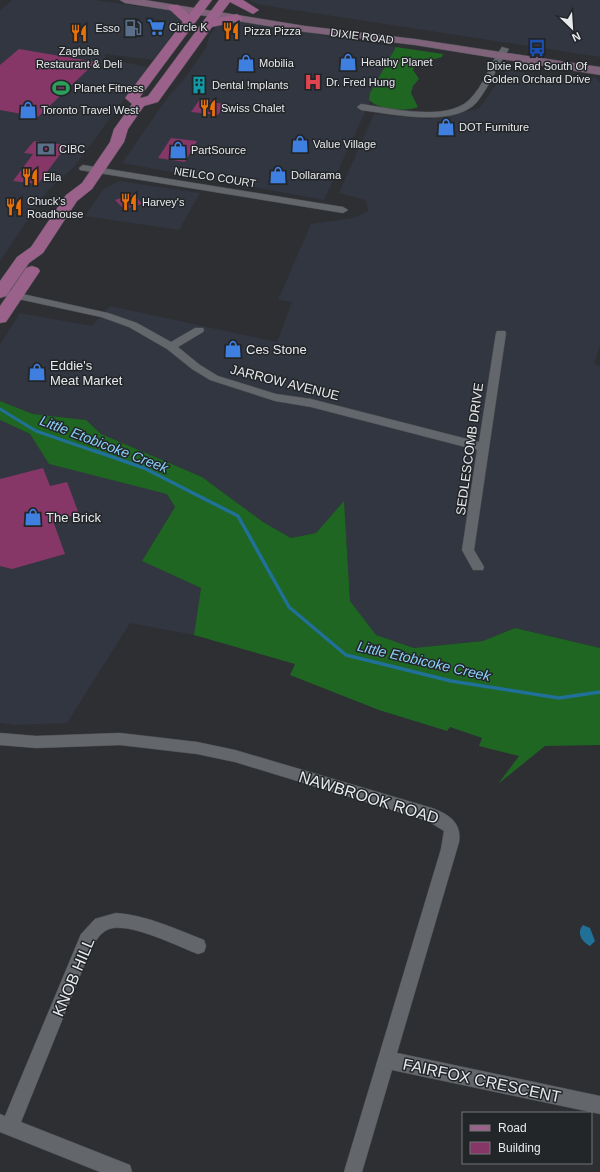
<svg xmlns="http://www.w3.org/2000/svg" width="600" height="1172" viewBox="0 0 600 1172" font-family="Arial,sans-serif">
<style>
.built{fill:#313640}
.forest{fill:#1f6623}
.water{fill:#207098}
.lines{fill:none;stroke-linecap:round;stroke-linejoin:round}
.stream-far1{stroke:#207098;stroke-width:3}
.stream{stroke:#207098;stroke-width:3.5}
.building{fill:#863767}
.minor-casing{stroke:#4c4e51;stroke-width:1}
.secondary-casing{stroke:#4c4e51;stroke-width:1}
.primary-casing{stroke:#4c4e51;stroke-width:1}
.minor{fill:#63666a;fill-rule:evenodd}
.secondary{fill:#7f637a;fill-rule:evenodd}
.primary{fill:#9a618a;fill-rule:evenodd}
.labels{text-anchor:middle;stroke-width:3;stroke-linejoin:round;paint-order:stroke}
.far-poi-label{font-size:11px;fill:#e8e9ec;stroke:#232629;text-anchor:start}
.far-street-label{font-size:11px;fill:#e8e9ec;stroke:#232629}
.poi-label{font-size:13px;fill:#e8e9ec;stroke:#232629;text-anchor:start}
.street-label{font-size:13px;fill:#e8e9ec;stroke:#232629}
.water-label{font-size:14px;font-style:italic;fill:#8acff9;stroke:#232629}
.near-street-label{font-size:16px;fill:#e8e9ec;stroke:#232629}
</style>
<rect width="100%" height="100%" fill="#2d2f33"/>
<!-- built -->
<g class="built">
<path d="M12,0h83l76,11 4,2 7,8 -29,39 -48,-6 1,5 42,8 -74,100 -26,23 -48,71v-250z"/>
<path d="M249,0h351v57l-319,-49 -24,-4z"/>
<path d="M234,21l162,26 -72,153 -202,-37 46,-66 16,-18 22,-31 3,-11 7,-10z"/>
<path d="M506,70l72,12 17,-5 5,6v262l-6,18 6,3v282l-85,-20 -32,13 -69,7 -38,-13 -26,-34 -6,-99 -28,31 -25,5 -28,-16 -61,-45 -101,-43 -15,-14 -53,-6 -33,-13v-57l20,-31 72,13 18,-20 167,36 15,-40 -14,-2 33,-76 42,-6 15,-7 -2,-11 -27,-7 35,-79 54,5 51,-10z"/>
<path d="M120,181l80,12 -21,37 -94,-14 19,-28z"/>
<path d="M0,420l30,14 19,30 118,29 8,14 -33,54 59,27 -7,47 -64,-12 -63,100 -52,2 -15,-2z"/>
</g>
<!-- forest -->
<g class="forest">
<path d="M396,47l47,7 -1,3 -28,8 -1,5 6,9 -6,7 -2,7 7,14c-13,5 -39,3 -49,-7l1,-7z"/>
<path d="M0,401l33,13 53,6 15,14 101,43 61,45 28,16 25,-5 28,-32 6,100 26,34 38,13 69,-7 32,-13 85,20v97l-55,1 -47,38 21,-28 -40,-10 3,-8 -32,-11 -3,4 -68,-21 -89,-35 5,-11 -101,-29 7,-47 -59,-27 33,-54 -8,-13 -118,-30 -19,-30 -30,-14z"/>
</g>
<!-- water -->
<path class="water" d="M583,925l7,3 5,13 -5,5c-8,-4 -14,-13 -7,-21z"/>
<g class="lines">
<!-- stream-far1 -->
<path class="stream-far1" d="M0,409l36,22 61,21"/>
<!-- stream -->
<path class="stream" d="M95,451l49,17 94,48 51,91 57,48 105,26 108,17 41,-6"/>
</g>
<!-- building -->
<g class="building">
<path d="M19,49l77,13 -58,55 -38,-7v-45z"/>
<path d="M200,99l12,1 -2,2 15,2 -7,11 -27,-3z"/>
<path d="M171,138l26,3 -12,21 -27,-4z"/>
<path d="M34,141l33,4 -29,39 -25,-3 20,-27 -9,-1z"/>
<path d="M134,194l8,10 -18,5 -9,-9z"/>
<path d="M43,468l7,18 17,-4 12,32 -26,7 12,33 -53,15 -12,-3v-87z"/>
</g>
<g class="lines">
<!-- minor casing -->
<g class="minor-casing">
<g id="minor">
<path d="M502,47l7,2c-12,17 -19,37 -32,53 -22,26 -86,12 -116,8l-4,-3 4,-3c29,4 85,18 108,-4 15,-14 21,-37 33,-53z"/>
<path d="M83,165l260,42 5,3 -5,3 -263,-43 -1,-2z"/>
<path d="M0,289l108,24 29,10 34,19 24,-14h8l1,2 -1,2 -25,15 22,18 18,11 58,18 35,5 168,43 17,-109 1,-2h8l1,2 -32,217 10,17 -1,3h-10l-11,-20 15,-100 -166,-43 -36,-6 -65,-21 -18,-11 -25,-20 -38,-22 -28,-10 -101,-22z"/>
<path d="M0,733l36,3 84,-3 77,9 38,8 197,58c16,6 30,14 27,34l-62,211 203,43v18l-208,-44 -30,102h-18l97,-323 3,-18 -16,-10 -193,-59 -38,-8 -77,-9 -84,3 -36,-3z"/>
<path d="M116,913c30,2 60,16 88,27l2,6 -2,6 -6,2c-21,-8 -68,-32 -89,-25 -11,4 -17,18 -21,27l-67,166 109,43 2,7h-32l-100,-40v-18l5,2 76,-182 14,-15z"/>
</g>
</g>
<!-- secondary casing -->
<g class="secondary-casing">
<path id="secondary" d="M120,0h25l160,26 110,13 185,28v8l-185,-30 -110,-13 -180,-29z"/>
</g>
<!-- primary casing -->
<g class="primary-casing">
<g id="primary">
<path d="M200,0h12l-72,97 1,1 7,-2 71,-96h24l16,10 -6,4 -23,-12 -12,16 19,-4 6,4 -2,3 -29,6 -54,75 -14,4 -16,23 -4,13 -32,47 -15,12 -34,52 -14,10 -23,33 -6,2v-17l17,-24 14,-10 35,-52 16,-12 28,-41 4,-13 18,-25 -7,-6 58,-76 -15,-14 2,-3h8l11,9z"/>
<path d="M32,266l6,2 2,3 -34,51 -6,1v-17l26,-38z"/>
</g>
</g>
<!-- minor -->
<use href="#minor" class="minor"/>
<!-- secondary -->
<use href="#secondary" class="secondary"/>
<!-- primary -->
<use href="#primary" class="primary"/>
</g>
<!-- icons -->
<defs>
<g id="supermarket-bare" transform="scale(1.38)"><path d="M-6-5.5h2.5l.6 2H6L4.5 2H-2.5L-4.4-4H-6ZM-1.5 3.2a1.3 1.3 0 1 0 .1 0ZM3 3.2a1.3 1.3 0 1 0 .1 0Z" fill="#3f7fe0" stroke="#232629" stroke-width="2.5" paint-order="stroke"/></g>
<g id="fuel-bare" transform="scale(1.38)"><path d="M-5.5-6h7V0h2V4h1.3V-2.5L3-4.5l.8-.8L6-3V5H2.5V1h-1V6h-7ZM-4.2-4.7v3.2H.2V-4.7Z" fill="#5c6f8a" stroke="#232629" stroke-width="2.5" paint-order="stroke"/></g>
<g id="restaurant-bare" transform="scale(1.38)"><path d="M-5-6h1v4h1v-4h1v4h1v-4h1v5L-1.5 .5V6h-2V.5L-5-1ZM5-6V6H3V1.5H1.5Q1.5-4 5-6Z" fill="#e8710a" stroke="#232629" stroke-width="2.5" paint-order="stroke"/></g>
<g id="bus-bare" transform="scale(1.38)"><path d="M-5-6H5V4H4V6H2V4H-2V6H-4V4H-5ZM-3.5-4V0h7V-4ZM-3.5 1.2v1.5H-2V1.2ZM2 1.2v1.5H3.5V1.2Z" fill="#1a4fb4" stroke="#232629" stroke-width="2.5" paint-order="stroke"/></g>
<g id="shop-bare" transform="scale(1.38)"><path d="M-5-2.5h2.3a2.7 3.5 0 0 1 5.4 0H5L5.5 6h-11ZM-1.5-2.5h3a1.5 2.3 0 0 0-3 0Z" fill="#3f7fe0" stroke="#232629" stroke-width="2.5" paint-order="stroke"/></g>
<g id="hospital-bare" transform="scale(1.38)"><path d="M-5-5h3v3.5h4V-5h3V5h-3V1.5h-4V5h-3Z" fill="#e0444e" stroke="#232629" stroke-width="2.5" paint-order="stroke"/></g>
<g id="building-bare" transform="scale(1.38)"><path d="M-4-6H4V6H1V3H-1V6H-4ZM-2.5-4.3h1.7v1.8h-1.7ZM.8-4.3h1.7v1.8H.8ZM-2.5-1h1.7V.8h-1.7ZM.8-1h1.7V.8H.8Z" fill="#0f9aa8" stroke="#232629" stroke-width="2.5" paint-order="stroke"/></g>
<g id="stadium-bare" transform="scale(1.38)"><path d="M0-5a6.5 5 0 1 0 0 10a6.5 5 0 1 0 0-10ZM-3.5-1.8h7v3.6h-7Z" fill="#2e9e5b" stroke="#232629" stroke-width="2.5" paint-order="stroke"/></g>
<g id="bank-bare" transform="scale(1.38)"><path d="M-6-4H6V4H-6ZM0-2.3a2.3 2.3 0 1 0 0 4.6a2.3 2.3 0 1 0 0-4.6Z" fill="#5c6f8a" stroke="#232629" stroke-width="2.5" paint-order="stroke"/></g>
</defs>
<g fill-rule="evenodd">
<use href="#supermarket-bare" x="156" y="27"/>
<use href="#fuel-bare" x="133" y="28"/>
<use href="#restaurant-bare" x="231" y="31"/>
<use href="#restaurant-bare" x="79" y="33"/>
<use href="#bus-bare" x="537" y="48"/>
<use href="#shop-bare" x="348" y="62"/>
<use href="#shop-bare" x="246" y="63"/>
<use href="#hospital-bare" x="313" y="82"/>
<use href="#building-bare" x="199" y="85"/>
<use href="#stadium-bare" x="61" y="88"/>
<use href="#restaurant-bare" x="208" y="108"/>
<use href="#shop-bare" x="28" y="110"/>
<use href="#shop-bare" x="446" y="127"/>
<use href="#shop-bare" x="300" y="144"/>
<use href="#bank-bare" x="46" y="149"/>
<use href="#shop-bare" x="178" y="150"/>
<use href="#shop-bare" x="278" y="175"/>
<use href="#restaurant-bare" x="30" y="177"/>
<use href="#restaurant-bare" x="129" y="202"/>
<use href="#restaurant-bare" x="14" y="207"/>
<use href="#shop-bare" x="233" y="349"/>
<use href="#shop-bare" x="37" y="372"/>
<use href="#shop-bare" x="33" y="517"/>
</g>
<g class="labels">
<!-- far-poi labels -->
<g class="far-poi-label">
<text x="169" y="31">Circle K</text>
<text x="120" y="32" text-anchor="end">Esso</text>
<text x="244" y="35">Pizza Pizza</text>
<text x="79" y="55" text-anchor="middle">Zagtoba<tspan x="79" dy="13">Restaurant &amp; Deli</tspan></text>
<text x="361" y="66">Healthy Planet</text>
<text x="259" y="67">Mobilia</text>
<text x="537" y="70" text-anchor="middle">Dixie Road South Of<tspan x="537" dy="13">Golden Orchard Drive</tspan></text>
<text x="326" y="86">Dr. Fred Hung</text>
<text x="212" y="89">Dental !mplants</text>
<text x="74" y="92">Planet Fitness</text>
<text x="221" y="112">Swiss Chalet</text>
<text x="41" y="114">Toronto Travel West</text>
<text x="459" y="131">DOT Furniture</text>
<text x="313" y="148">Value Village</text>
<text x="59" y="153">CIBC</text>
<text x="191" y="154">PartSource</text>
<text x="291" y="179">Dollarama</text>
<text x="43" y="181">Ella</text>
<text x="27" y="205">Chuck's<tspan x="27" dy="13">Roadhouse</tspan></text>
<text x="142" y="206">Harvey's</text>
</g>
<!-- far-street labels -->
<g class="far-street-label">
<text transform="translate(362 36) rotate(7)" y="4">DIXIE ROAD</text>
<text transform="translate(215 177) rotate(9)" y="4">NEILCO COURT</text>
</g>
<!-- poi labels -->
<g class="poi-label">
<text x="246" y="354">Ces Stone</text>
<text x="50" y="370">Eddie's<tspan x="50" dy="15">Meat Market</tspan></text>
<text x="46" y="522">The Brick</text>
</g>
<!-- street labels -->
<g class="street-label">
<text transform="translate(285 382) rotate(14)" y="5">JARROW AVENUE</text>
<text transform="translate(469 449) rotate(-82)" y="5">SEDLESCOMB DRIVE</text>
</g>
<!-- water labels -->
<g class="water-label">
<text transform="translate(104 444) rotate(21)" y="5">Little Etobicoke Creek</text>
<text transform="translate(424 661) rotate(13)" y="5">Little Etobicoke Creek</text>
</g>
<!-- near-street labels -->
<g class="near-street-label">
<text transform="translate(369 797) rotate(17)" y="6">NAWBROOK ROAD</text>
<text transform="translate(73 977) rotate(-67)" y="6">KNOB HILL</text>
<text transform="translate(482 1080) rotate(12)" y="6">FAIRFOX CRESCENT</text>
</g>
</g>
<!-- legend -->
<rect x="462" y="1112" width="130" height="52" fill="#232629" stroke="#727477"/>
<rect x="470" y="1125" width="20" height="6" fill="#9a618a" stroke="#727477"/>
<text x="498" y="1132" font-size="12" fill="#e8e9ec">Road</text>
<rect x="470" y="1142" width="20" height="12" fill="#863767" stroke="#727477"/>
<text x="498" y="1152" font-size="12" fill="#e8e9ec">Building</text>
<!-- north arrow -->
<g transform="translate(572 28) rotate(155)" stroke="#232629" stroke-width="3" paint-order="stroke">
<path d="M0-3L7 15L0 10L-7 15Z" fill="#e8e9ec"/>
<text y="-6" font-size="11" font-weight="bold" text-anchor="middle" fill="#e8e9ec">N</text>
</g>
</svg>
